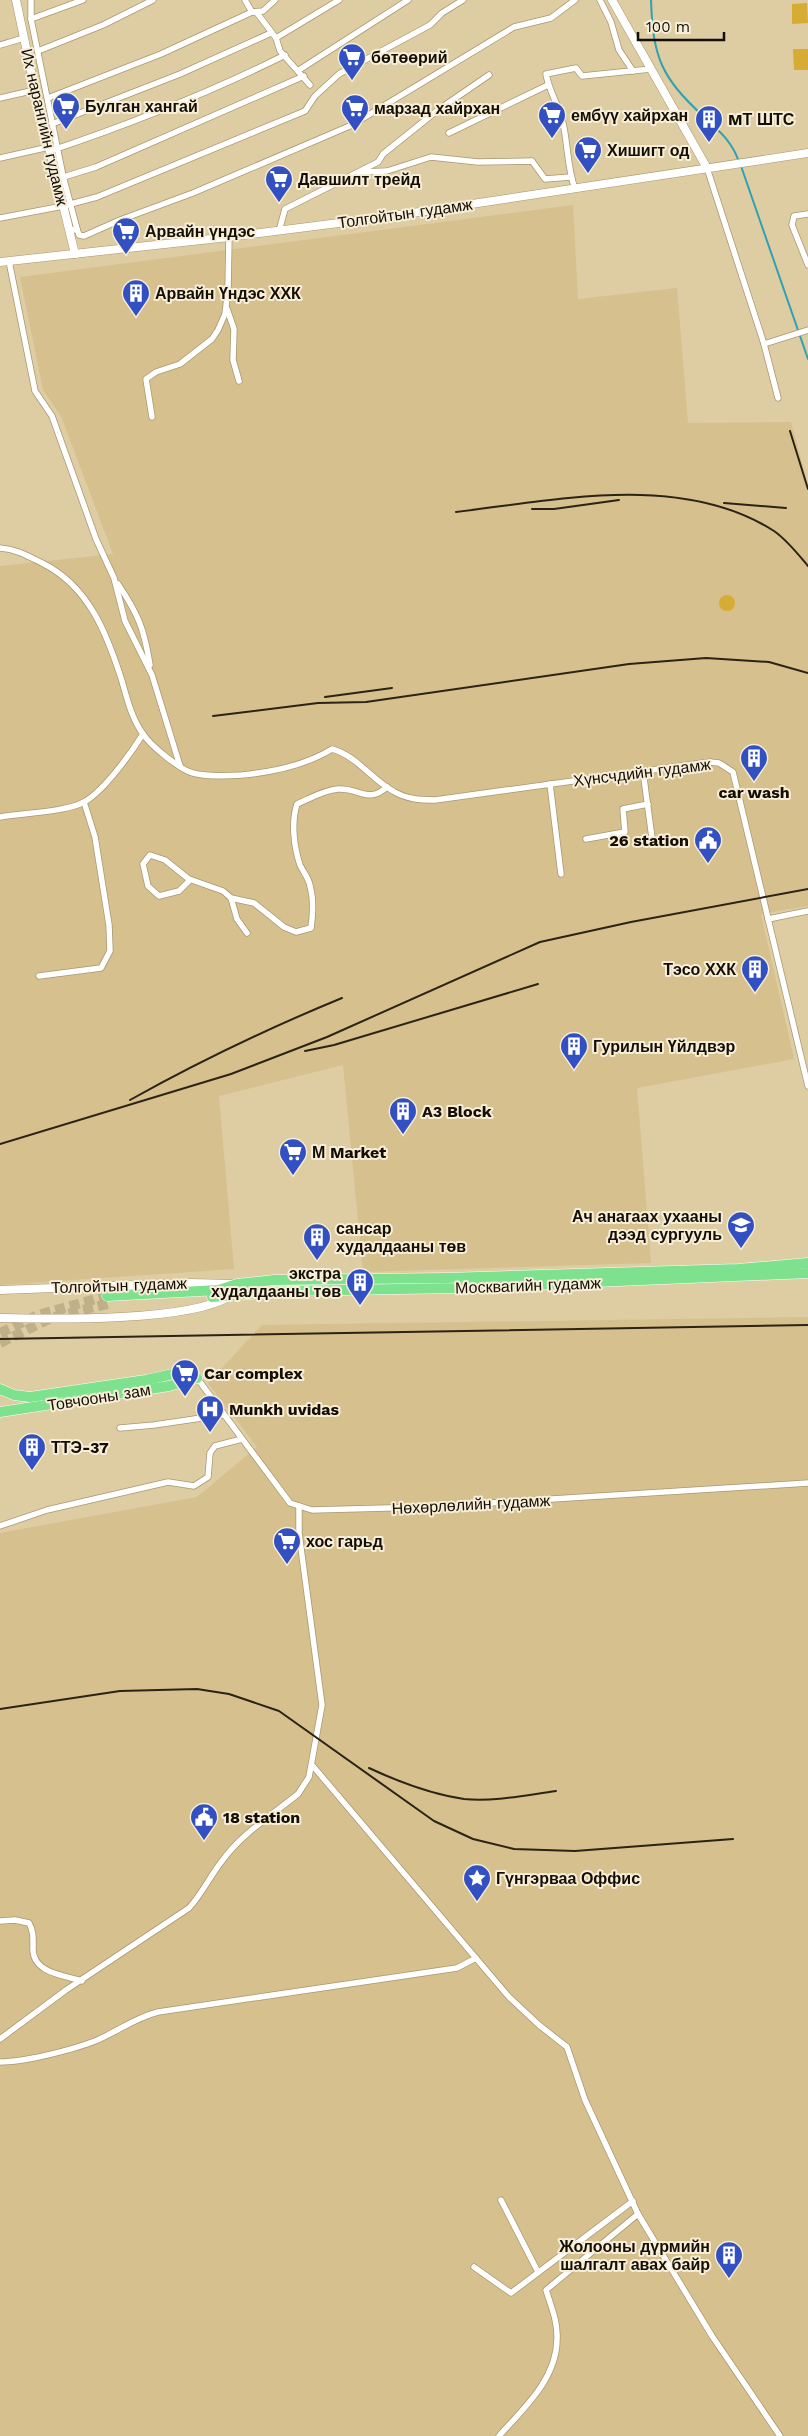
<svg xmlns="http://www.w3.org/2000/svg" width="808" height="2436" viewBox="0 0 808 2436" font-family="'Work Sans',sans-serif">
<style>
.built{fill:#d5c08e}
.green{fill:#d7ac35}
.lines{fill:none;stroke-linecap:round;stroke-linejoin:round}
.stream{stroke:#2fa2b1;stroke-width:2}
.highway-tunnel{stroke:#c0b08a;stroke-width:10;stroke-dasharray:10 5;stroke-linecap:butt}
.street-casing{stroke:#a9986f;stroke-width:7}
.secondary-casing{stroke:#a9986f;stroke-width:9}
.highway-casing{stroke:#fff;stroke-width:11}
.street{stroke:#fff;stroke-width:5.5}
.secondary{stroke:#fff;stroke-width:8}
.highway{stroke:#7de18d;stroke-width:10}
.rail{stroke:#2b2314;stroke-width:2}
.labels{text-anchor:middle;stroke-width:4;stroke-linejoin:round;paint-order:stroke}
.poi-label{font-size:16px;font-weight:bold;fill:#150e02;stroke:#f7eed9;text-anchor:start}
.street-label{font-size:16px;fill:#150e02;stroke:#f7eed9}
</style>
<rect width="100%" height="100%" fill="#decca2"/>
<!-- built -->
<g class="built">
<path d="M573,205l5,94 99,-11 11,135 103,-1 17,63v421l-47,8 33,145 -157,29 14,175 -288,9 -20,-207 -124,31 15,173 -234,16v-719l113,-12 -52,-138 -18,-26 -23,-113z"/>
<path d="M808,1317v1119h-808v-903l197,-36 60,-50 -49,-64 54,-58z"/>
</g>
<!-- green -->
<g class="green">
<path d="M807,3l1,20 -16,1v-20z"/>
<path d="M793,49h15v21h-14z"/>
<circle cx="727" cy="603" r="8"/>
</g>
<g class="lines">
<!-- stream -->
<g class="stream">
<path d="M651,0c2,58 10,77 53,117 16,15 28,24 35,45"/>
<path d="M741,166l67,193"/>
</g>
<!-- highway-tunnel -->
<g class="highway-tunnel">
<path d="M0,1333l38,-18 69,-19"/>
<path d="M0,1343l51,-25 60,-15"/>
</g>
<!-- street casing -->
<g class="street-casing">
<g id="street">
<path d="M31,0v19l32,157 14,53"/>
<path d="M245,0l7,12 5,1 19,25 4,13 30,34"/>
<path d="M600,0l11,22 8,28 14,21"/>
<path d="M31,19l52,-19"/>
<path d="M276,38l63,-38"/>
<path d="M0,45l24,-7"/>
<path d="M38,51l65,-26 50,-25"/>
<path d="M299,70l109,-70"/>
<path d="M0,98l35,-8"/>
<path d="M48,98l113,-44 91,-42 11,-1 12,-11"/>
<path d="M52,124l128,-50 91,-41"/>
<path d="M449,133l99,-48"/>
<path d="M50,151c80,-27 159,-58 235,-96"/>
<path d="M0,158l49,-11"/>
<path d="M707,168l57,176 14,54"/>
<path d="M362,172l25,-1 44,-14 47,5 54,-1 13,18 26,-2"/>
<path d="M57,179l39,-12 208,-91"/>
<path d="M575,189c-8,-22 -7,-44 -12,-66 -4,-17 -14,-32 -17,-49l30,-6 6,8 69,-7"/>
<path d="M808,214l-14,2 -2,9 16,40"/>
<path d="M0,218l63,-12 34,-9 208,-86 10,-15 24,-22 91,-49 12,-12 21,-13"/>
<path d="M69,231l8,-2 2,6 5,1 36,-16 73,-27 159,-68 162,-98 37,-9 24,-18"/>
<path d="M279,231l6,-22 93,-47 5,-8 55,-44 51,-35"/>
<path d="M9,261l26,130 17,25 44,123 18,39 11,43 27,54 28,91"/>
<path d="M227,309l7,20 -1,31 6,21"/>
<path d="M764,344l44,-14"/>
<path d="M152,417l-6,-38 10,-7 24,-8 32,-25 6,-9 7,-16 3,-24 1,-53"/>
<path d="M0,548c16,1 28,8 42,15 47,23 65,71 80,118 5,18 10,38 21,53 7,11 37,36 50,39 15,4 34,3 49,2 31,-3 64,-10 90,-26 25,7 39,30 61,42 13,8 27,9 42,9l275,-38 9,1 14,9 75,314"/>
<path d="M118,584c20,30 26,44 32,81"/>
<path d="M643,771l9,67"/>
<path d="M550,784l11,90"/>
<path d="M0,817c22,-4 66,-5 84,-15 20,-11 47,-49 59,-68"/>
<path d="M586,839l39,-7 -2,-23 25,-5"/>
<path d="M150,855l15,5 25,20 -11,11 -20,5 -11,-10 -5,-22z"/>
<path d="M189,879l34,12 8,7 6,21 10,14"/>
<path d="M231,898l23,5 30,24 12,5 15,-4c2,-14 3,-28 -1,-42 -1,-8 -7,-14 -10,-21 -6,-18 -9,-42 -3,-61 14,-6 27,-14 41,-15 22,-1 30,15 49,-2"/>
<path d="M768,919l40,-8"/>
<path d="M39,976l62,-8 9,-17 -1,-26 -14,-88 -11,-35"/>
<path d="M197,1378l93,125 22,7 113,-3 383,-24"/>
<path d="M120,1428l34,-3 68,-10"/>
<path d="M0,1526l47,-16 121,-28 26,4 14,-9 2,-24 5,-7 27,-7"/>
<path d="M312,1765l197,232 30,28 28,22 18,53 53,114 74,122 68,100"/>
<path d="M0,1921l15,-1 14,3c5,9 4,17 4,27 1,23 30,25 49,31"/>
<path d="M0,2039l66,-49 123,-82c13,-14 21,-32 33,-47 19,-27 50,-46 76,-67l11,-17 13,-72 -23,-172v-27"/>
<path d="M0,2062c24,0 72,-12 95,-21 22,-9 39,-23 63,-29l299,-44 19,-10"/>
<path d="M501,2200l37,72"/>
<path d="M474,2267l37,26 122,-92"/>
<path d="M499,2436c24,-27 58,-57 58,-97 1,-17 -6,-33 -11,-49l92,-76"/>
</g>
</g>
<!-- secondary casing -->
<g class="secondary-casing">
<g id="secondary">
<path d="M16,0l19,90 40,164"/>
<path d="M612,0l95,168"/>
<path d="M0,262l229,-25 157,-20 422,-64"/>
<path d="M0,1290l191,-7 42,1"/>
<path d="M0,1318c52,1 189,4 230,-22"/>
</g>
</g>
<!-- highway casing -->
<g class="highway-casing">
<g id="highway">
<path d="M107,1296l112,-6 18,-6 37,-4 173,-2 291,-9 70,-6"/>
<path d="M212,1297l76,-6 167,-3 353,-15"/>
<path d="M0,1389l14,6 16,2 116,-17 36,-8 15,6"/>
<path d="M0,1412l169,-26 28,-8"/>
</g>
</g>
<!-- street -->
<use href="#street" class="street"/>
<!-- secondary -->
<use href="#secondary" class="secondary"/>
<!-- highway -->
<use href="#highway" class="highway"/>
<!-- rail -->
<g class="rail">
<path d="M790,431l18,58"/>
<path d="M724,503l62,5"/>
<path d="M532,509h22l65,-9"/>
<path d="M456,512c101,-12 226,-40 318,19 13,9 24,23 34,35"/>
<path d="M325,697l67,-9"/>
<path d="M213,716l105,-13 48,-1 263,-38 77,-6 63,4 39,11"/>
<path d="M305,1051l29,-6 204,-61"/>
<path d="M130,1100c68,-38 139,-72 212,-102"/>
<path d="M0,1144l231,-70 96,-37 213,-95 91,-20 177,-33"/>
<path d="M0,1339l808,-14"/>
<path d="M0,1709l120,-18 77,-2 32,5 50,17 155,110 39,18 41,10 61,2 158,-12"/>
<path d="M369,1768c30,14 61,26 95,31 30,3 62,-4 92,-8"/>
</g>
</g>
<!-- icons -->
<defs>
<g id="supermarket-pin" transform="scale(1.4375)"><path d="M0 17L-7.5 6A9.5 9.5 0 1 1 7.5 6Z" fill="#3250c1" stroke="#f7eed9"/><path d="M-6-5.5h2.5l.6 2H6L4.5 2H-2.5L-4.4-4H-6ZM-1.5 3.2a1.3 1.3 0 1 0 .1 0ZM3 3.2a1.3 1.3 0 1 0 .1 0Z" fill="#fff"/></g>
<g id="building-pin" transform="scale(1.4375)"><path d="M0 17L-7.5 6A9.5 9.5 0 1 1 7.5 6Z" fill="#3250c1" stroke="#f7eed9"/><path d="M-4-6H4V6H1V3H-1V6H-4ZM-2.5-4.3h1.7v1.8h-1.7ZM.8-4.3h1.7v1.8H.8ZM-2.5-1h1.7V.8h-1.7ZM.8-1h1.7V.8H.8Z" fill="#fff"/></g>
<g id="civic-pin" transform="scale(1.4375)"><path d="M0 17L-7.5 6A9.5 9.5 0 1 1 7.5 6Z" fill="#3250c1" stroke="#f7eed9"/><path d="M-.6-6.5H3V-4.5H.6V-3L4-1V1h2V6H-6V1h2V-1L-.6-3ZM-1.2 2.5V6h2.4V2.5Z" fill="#fff"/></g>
<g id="university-pin" transform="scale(1.4375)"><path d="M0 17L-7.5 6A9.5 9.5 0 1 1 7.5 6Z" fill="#3250c1" stroke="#f7eed9"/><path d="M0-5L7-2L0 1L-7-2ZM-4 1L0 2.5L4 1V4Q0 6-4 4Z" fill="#fff"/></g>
<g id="hospital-pin" transform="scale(1.4375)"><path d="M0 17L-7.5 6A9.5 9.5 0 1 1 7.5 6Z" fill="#3250c1" stroke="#f7eed9"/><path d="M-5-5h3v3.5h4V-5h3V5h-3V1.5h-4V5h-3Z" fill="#fff"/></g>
<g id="sight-pin" transform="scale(1.4375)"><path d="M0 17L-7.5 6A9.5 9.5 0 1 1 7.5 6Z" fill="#3250c1" stroke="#f7eed9"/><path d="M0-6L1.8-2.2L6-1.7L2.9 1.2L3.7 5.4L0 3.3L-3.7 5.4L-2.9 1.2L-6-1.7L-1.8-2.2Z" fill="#fff"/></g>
</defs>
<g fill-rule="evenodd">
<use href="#supermarket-pin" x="352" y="57"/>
<use href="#supermarket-pin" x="66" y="106"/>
<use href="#supermarket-pin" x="355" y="108"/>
<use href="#supermarket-pin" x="552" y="115"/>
<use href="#building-pin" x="709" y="119"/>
<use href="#supermarket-pin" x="588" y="150"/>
<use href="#supermarket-pin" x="279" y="179"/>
<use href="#supermarket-pin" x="126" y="231"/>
<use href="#building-pin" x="136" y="293"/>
<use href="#building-pin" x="754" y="758"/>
<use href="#civic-pin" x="708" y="840"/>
<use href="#building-pin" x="755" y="969"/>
<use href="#building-pin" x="574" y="1046"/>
<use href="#building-pin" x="403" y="1111"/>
<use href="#supermarket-pin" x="293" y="1152"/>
<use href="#university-pin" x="741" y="1225"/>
<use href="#building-pin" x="317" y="1237"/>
<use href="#building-pin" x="360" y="1282"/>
<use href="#supermarket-pin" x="185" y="1373"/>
<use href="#hospital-pin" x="210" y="1409"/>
<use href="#building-pin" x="32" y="1447"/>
<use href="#supermarket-pin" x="287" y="1541"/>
<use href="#civic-pin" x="204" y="1817"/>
<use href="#sight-pin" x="477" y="1878"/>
<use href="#building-pin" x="729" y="2255"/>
</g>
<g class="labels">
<!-- poi labels -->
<g class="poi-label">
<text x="371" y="63">бөтөөрий</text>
<text x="85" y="112">Булган хангай</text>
<text x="374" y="114">марзад хайрхан</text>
<text x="571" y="121">ембүү хайрхан</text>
<text x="728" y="125">MТ ШТС</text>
<text x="607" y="156">Хишигт од</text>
<text x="298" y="185">Давшилт трейд</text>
<text x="145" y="237">Арвайн үндэс</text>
<text x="155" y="299">Арвайн Үндэс ХХК</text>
<text x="754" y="798" text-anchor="middle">car wash</text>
<text x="689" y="846" text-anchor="end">26 station</text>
<text x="736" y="975" text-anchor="end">Тэсо ХХК</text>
<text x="593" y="1052">Гурилын Үйлдвэр</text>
<text x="422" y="1117">A3 Block</text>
<text x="312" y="1158">М Market</text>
<text x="722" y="1222" text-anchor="end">Ач анагаах ухааны<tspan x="722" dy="18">дээд сургууль</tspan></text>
<text x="336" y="1234">сансар<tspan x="336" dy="18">худалдааны төв</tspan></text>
<text x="341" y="1279" text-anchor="end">экстра<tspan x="341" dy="18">худалдааны төв</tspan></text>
<text x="204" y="1379">Car complex</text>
<text x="229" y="1415">Munkh uvidas</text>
<text x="51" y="1453">ТТЭ-37</text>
<text x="306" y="1547">хос гарьд</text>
<text x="223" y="1823">18 station</text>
<text x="496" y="1884">Гүнгэрваа Оффис</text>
<text x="710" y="2252" text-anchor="end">Жолооны дүрмийн<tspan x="710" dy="18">шалгалт авах байр</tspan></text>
</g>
<!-- street labels -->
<g class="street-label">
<text transform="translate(45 127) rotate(77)" y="6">Их нарангийн гудамж</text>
<text transform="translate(405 213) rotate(-8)" y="6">Толгойтын гудамж</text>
<text transform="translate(642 772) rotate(-7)" y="6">Хүнсчдийн гудамж</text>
<text transform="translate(119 1285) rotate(-2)" y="6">Толгойтын гудамж</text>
<text transform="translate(528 1285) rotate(-2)" y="6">Москвагийн гудамж</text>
<text transform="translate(99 1397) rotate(-9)" y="6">Товчооны зам</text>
<text transform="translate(471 1504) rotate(-3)" y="6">Нөхөрлөлийн гудамж</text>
</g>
</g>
<!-- scale -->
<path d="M638 32v8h86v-8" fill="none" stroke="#150e02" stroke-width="2.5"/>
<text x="646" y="32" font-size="15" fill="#150e02" stroke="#f7eed9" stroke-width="4" paint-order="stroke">100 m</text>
</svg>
